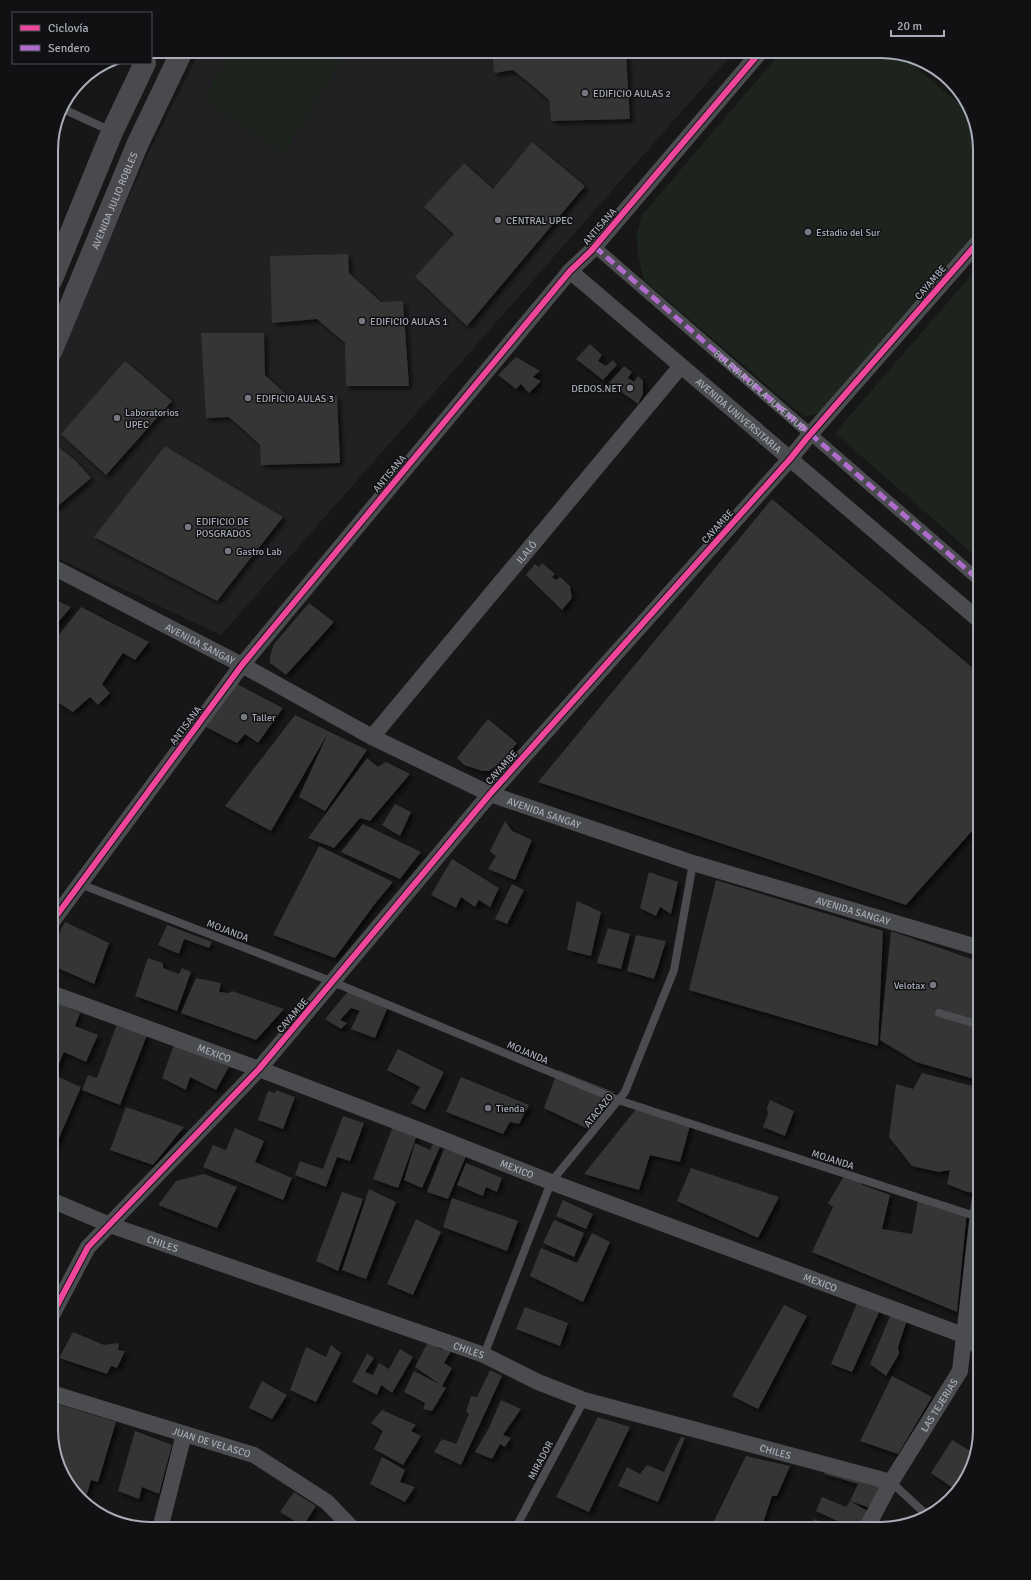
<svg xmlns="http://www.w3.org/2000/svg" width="1031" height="1580" viewBox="0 0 1031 1580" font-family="Signika,sans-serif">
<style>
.built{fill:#212123}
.green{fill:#1d241e}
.building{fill:#353536;filter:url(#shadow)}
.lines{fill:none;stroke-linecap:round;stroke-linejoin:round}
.service{stroke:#4b4c50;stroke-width:8}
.pedestrian{stroke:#4b4c50;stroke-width:12}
.minor{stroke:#4b4c50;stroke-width:16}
.secondary{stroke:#4a4a4e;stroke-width:22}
.quiet{stroke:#b06ccc;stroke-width:5;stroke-dasharray:10 5;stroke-linecap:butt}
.cycleway-casing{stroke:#111113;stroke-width:8}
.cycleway{stroke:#ed469a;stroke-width:6}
.poi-dot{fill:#757880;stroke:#111113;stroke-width:1.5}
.labels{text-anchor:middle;stroke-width:3;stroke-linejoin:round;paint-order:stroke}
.poi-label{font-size:10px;fill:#a8adb8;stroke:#111113;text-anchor:start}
.street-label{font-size:10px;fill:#a8adb8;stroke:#111113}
.rim{fill:none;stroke:#a8adb8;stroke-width:2}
</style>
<defs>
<filter id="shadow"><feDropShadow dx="3.5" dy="3.5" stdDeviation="2" flood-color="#0009"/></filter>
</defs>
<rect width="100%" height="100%" fill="#171717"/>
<!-- built -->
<path class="built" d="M200,51h535l-514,584 -170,-80v-185l96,-214z"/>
<!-- green -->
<g class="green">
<path d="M231,51h116l-63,102 -80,-54z"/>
<path d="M782,51h106l16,6 68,58 8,35v79l-160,184 -16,4 -160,-137 -6,-24 -1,-22 5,-19z"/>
<path d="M980,265v295l-145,-127z"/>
</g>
<!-- building -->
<g class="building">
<path d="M492,51l134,2 4,66 -79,2 -2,-21 -17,-15 -19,-15 -19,3z"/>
<path d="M532,142l53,44 -118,140 -52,-49 39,-43 -30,-27 40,-44 29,26z"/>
<path d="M348,254l1,19 32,29 22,-1 6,85h-63l-1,-43 -28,-24 -45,4 -2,-67z"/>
<path d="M201,333h63l1,42 27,25 45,-4 3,67 -79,2 -1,-20 -15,-14 -16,-14 -23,1z"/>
<path d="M590,344l12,11 -4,6 8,5 7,-6 4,5 -14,15 -27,-21z"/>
<path d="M516,357l24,14 -7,6 8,4 -12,12 -8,-9 -5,5 -18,-14z"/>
<path d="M125,361l47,40 -66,74 -45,-41z"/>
<path d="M624,366l8,6 -4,6 6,4 4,-6 5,5v13l-5,10 -29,-21z"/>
<path d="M51,442l23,17 17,19 -40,34z"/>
<path d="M165,446l118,71 -66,84 -123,-64z"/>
<path d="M772,499l208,175v148l-74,83 -368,-123z"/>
<path d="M542,563l13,11 -3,3 4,3 4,-3 10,9 2,12 -10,12 -36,-35 9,-11 4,3z"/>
<path d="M51,598l20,9 -15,18 -5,-2z"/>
<path d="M309,603l25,19 -48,53 -16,-12v-7l4,-12z"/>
<path d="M81,607l68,35 -14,18 -12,-7 -21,31 8,9 -12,12 -8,-8 -17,15 -22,-14v-53z"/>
<path d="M237,684l46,24 -25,35 -13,-9 -8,9 -31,-16z"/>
<path d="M295,715l72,35 -42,61 -26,-14 29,-64 -57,98 -46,-25z"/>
<path d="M488,719l29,24 -14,18 -14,10h-7l-18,-6 -7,-7z"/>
<path d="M367,758l11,9 8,-5 24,12 -40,47 -10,-3 -26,30 -26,-10z"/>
<path d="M395,804l16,8 -11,24 -18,-11z"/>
<path d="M505,821l7,10 20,9 -17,40 -27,-11 8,-13 -6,-5z"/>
<path d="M363,824l58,28 -21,27 -59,-27z"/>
<path d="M319,846l74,36 -19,23 -39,53 -62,-23z"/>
<path d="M452,859l47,29 -9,19 -11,-7 -4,7 -14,-10 -5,11 -25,-13z"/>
<path d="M649,872l29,10 -7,32 -11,-7 -4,9 -16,-8z"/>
<path d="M716,880l167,51 -5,115 -189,-56z"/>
<path d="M512,884l12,6 -17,34 -12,-5z"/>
<path d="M577,901l24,11 -10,44 -24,-6z"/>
<path d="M65,922l44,21 -15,41 -43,-19v-16z"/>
<path d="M167,925l45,17 -3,6 -25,-9 -5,15 -21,-9z"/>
<path d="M608,928l22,6 -9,35 -24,-6z"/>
<path d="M891,931l89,31v106l-6,11 -58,-17 -36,-22z"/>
<path d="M636,935l30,6 -12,38 -27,-8z"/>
<path d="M148,958l15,5v5l16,6 3,-6 9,4 -14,39 -42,-15z"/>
<path d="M196,978l25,5 -2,9 10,1 3,-2 52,18 -28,31 -75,-27z"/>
<path d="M350,989l37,20 -12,29 -24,-9 11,-23 -2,5 -9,-3 -11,12 7,3 -6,6 -16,-10z"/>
<path d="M51,1001l29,12 -5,13 23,9 -12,27 -22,-10 -10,23 27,12 -30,70z"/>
<path d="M117,1024l30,11 -27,70 -38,-15 6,-15 9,3z"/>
<path d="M175,1042l54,25 -13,23 -26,-13 -4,13 -24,-12z"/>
<path d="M398,1049l46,23 -19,38 -14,-7 9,-16 -33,-17z"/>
<path d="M558,1070l56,22 -24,38 -46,-22z"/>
<path d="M922,1073l58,15v68l-4,37 -9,-1 -20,-8 3,-14 -11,2 -27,-6 -23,-29 7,-53 17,5z"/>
<path d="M461,1077l68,28 -10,19 -9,-2 -7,12 -57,-22z"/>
<path d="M276,1090l19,7 -12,32 -25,-9 10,-29 7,2z"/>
<path d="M770,1100l24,11 -9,25 -22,-9 5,-13 -1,-6z"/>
<path d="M641,1103l50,19 -11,40 -30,-7 -11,35 -55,-16z"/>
<path d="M126,1107l58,20 -31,38 -43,-15z"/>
<path d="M343,1116l21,7 -14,38 -13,-4 -11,30 -31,-12 5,-14 23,8z"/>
<path d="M393,1126l24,9 -19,53 -25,-9z"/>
<path d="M235,1128l29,13 -9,21 37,16 -9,22 -80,-33 10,-22 13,5z"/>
<path d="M415,1143l15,7 3,-6 7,3 -18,41 -18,-8z"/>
<path d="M444,1149l22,7 -18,43 -21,-7z"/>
<path d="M466,1163l36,15 -5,14 -11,-5 -3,9 -26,-11z"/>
<path d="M691,1168l88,29 -21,41 -81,-37z"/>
<path d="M846,1173l17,12 27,10 -8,34 30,5 6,-34 49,11 -10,101 -145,-60 21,-45 -5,-4z"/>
<path d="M204,1174l33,13 -20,41 -59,-23 18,-24z"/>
<path d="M369,1189l27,13 -30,77 -24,-9z"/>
<path d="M342,1192l21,7 -25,72 -22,-10z"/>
<path d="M452,1198l66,23 -11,30 -64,-24z"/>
<path d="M563,1200l30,14 -7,15 -30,-13z"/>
<path d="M416,1219l25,13 -28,63 -26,-11z"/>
<path d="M554,1220l30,13 -10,24 -31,-14z"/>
<path d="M592,1233l18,9 -27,60 -53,-26 11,-28 36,15z"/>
<path d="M858,1301l22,9 -28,62 -21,-8z"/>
<path d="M784,1305l23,11 -49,93 -26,-13z"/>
<path d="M525,1307l43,16 -8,23 -44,-17z"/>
<path d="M891,1314l16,6 -9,27 1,7 -13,22 -16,-12z"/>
<path d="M73,1332l31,13 15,-2 -1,7 7,1 -8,17 -6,-2 -4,8 -48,-16z"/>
<path d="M428,1342l14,8 4,-4 6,4 -8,13 8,5 -10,18 4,2 -14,23 -9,-2 2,-6 -21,-11 10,-21 27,14 -26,-18z"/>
<path d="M331,1345l10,8 -25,49 -26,-12 16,-43 20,10z"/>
<path d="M400,1349l13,8 -21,36 -11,-8 -4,10 -25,-13 15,-28 7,4 -9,14 8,3 6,-12 10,6z"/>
<path d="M490,1370l12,6 -41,89 -27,-13 8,-13 14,5 13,-30 -3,-2 5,-16 6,1z"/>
<path d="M892,1376l40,21 -34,57 -38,-13z"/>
<path d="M262,1381l25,14 -15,24 -23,-11z"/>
<path d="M501,1400l20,9 -18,26 8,3 -6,9 -5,-3 -8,15 -17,-7 14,-24z"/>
<path d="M51,1402l65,20 -18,60 -7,-2 -6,21 -24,-27 -10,-44z"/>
<path d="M382,1410l34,15 -5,6 10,5 -18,29 -29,-16 9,-18 -12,-8z"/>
<path d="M598,1417l32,10 -41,85 -33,-15z"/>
<path d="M135,1431l37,14 -13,49 -17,-7 -3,12 -21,-8z"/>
<path d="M681,1437l4,1 -27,64 -40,-16 9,-19 13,7 7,-9 17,7z"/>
<path d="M952,1440l22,13 -7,27 -11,10 -25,-17z"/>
<path d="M746,1456l44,10 -13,30h-5l-10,30 -11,-5 -40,6z"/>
<path d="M382,1457l23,13 -5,12 15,5 -10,15 -35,-18z"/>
<path d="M830,1460l58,20 -15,29 -23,-8 8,-17 -34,-10z"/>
<path d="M294,1492l22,14 -13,20 -23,-14z"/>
<path d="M822,1497l24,10 4,-6 21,12 -11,16h-5l-39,-18z"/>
<path d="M814,1519l21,10h-26z"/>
</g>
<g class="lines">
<!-- service -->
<g class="service">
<path d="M61,108l50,23"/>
<path d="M80,884l253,98 285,118 360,117"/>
<path d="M939,1013l41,12"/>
<path d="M484,1355l67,-173 74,-90 49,-122 19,-107"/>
<path d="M891,1482l37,34"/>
<path d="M515,1529l69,-129"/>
</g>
<!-- pedestrian -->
<path class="pedestrian" id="s1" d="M595,247l385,334"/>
<!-- minor -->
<g class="minor">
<path id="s2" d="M570,271l410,350"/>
<path id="s3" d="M51,566l191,99 130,72 118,57 203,69 287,85"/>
<path id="s4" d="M372,737l309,-371"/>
<path d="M51,923l191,-258 328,-394 21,-20 170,-200"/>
<path id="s5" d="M51,993l208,76 160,61 132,52 412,153 17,13"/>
<path id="s6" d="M51,1200l59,25 374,130 54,27 46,18 307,82"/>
<path d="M51,1317l37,-70 171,-178 231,-275 300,-335 17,-21 173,-198"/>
<path id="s7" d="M51,1393l203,62 73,47 26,27"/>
<path d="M160,1529l24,-95"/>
<path id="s8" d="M866,1529l25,-47 69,-111 20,-175"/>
</g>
<!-- secondary -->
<g class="secondary">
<path d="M51,281l61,-149 33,-69"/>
<path id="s9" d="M51,352l87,-209 44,-92"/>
</g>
<!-- quiet -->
<path class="quiet" d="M595,247l385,334"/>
<!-- cycleway casing -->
<g class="cycleway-casing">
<g id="cycleway">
<path d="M51,923l191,-258 328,-394 21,-20 170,-200"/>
<path d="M51,1317l37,-70 171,-178 231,-275 300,-335 17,-21 173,-198"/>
</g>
</g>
<!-- cycleway -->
<use href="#cycleway" class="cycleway"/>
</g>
<!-- markers -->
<g class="poi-dot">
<circle cx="585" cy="93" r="4"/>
<circle cx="498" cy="220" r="4"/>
<circle cx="808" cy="232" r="4"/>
<circle cx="362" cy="321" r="4"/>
<circle cx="630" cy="388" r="4"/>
<circle cx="248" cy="398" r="4"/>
<circle cx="117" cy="418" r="4"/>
<circle cx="188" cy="527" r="4"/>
<circle cx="228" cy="551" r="4"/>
<circle cx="244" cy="717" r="4"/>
<circle cx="933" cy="985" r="4"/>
<circle cx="488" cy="1108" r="4"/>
</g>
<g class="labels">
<!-- poi labels -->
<g class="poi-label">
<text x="593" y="97">EDIFICIO AULAS 2</text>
<text x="506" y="224">CENTRAL UPEC</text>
<text x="816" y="236">Estadio del Sur</text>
<text x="370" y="325">EDIFICIO AULAS 1</text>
<text x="622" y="392" text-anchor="end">DEDOS.NET</text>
<text x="256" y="402">EDIFICIO AULAS 3</text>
<text x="125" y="416">Laboratorios<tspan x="125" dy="12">UPEC</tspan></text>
<text x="196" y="525">EDIFICIO DE<tspan x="196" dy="12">POSGRADOS</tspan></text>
<text x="236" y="555">Gastro Lab</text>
<text x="252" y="721">Taller</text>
<text x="925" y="989" text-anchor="end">Velotax</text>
<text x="496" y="1112">Tienda</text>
</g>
<!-- street labels -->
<g class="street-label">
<text dy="4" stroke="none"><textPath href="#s9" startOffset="164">AVENIDA JULIO ROBLES</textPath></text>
<text transform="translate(599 226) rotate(-49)" y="4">ANTISANA</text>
<text transform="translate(930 282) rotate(-49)" y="4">CAYAMBE</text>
<text dy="4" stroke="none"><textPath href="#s1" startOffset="219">BULEVAR DE LA JUVENTUD</textPath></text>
<text dy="4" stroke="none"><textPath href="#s2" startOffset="222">AVENIDA UNIVERSITARIA</textPath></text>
<text transform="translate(389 473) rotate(-50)" y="4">ANTISANA</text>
<text transform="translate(717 526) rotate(-48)" y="4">CAYAMBE</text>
<text dy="4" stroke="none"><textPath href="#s4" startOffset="241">ILALÓ</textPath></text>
<text dy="4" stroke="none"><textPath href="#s3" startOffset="168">AVENIDA SANGAY</textPath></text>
<text transform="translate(185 725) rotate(-53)" y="4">ANTISANA</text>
<text transform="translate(501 767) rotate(-48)" y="4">CAYAMBE</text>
<text dy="4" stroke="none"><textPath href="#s3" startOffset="552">AVENIDA SANGAY</textPath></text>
<text dy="4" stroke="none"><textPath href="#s3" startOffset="876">AVENIDA SANGAY</textPath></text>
<text transform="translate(228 930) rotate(21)" y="4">MOJANDA</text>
<text transform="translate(292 1015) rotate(-49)" y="4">CAYAMBE</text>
<text transform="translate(528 1052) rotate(23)" y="4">MOJANDA</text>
<text dy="4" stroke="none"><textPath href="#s5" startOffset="174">MEXICO</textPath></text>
<text transform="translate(598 1110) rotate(-51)" y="4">ATACAZO</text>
<text transform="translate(833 1159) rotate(18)" y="4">MOJANDA</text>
<text dy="4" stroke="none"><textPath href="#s5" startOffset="498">MEXICO</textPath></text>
<text dy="4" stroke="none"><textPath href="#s6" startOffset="120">CHILES</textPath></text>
<text dy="4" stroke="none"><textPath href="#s5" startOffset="822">MEXICO</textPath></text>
<text dy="4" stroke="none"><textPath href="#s6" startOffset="444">CHILES</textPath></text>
<text dy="4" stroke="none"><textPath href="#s8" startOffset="144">LAS TEJERIAS</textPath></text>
<text dy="4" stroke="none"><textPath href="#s7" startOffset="168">JUAN DE VELASCO</textPath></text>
<text dy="4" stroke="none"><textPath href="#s6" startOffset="768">CHILES</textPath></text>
<text transform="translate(540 1460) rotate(-62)" y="4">MIRADOR</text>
</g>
</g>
<!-- crop -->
<path d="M0 0H1031V1580H0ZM150 58H881A92 92 0 0 1 973 150V1430A92 92 0 0 1 881 1522H150A92 92 0 0 1 58 1430V150A92 92 0 0 1 150 58Z" fill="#111113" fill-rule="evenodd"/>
<path class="rim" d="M150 58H881A92 92 0 0 1 973 150V1430A92 92 0 0 1 881 1522H150A92 92 0 0 1 58 1430V150A92 92 0 0 1 150 58Z"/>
<!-- legend -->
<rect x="12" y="12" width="140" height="52" fill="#111113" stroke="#4d4f55"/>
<rect x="20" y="25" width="20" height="6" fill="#ed469a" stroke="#4d4f55"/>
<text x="48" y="32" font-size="12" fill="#a8adb8">Ciclovía</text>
<rect x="20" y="45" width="20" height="6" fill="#b06ccc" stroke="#4d4f55"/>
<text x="48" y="52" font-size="12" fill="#a8adb8">Sendero</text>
<!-- scale -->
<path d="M891 30v6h53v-6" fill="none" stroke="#a8adb8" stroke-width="2"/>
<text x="897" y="30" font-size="12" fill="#a8adb8" stroke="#111113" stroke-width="3" paint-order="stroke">20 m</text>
</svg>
